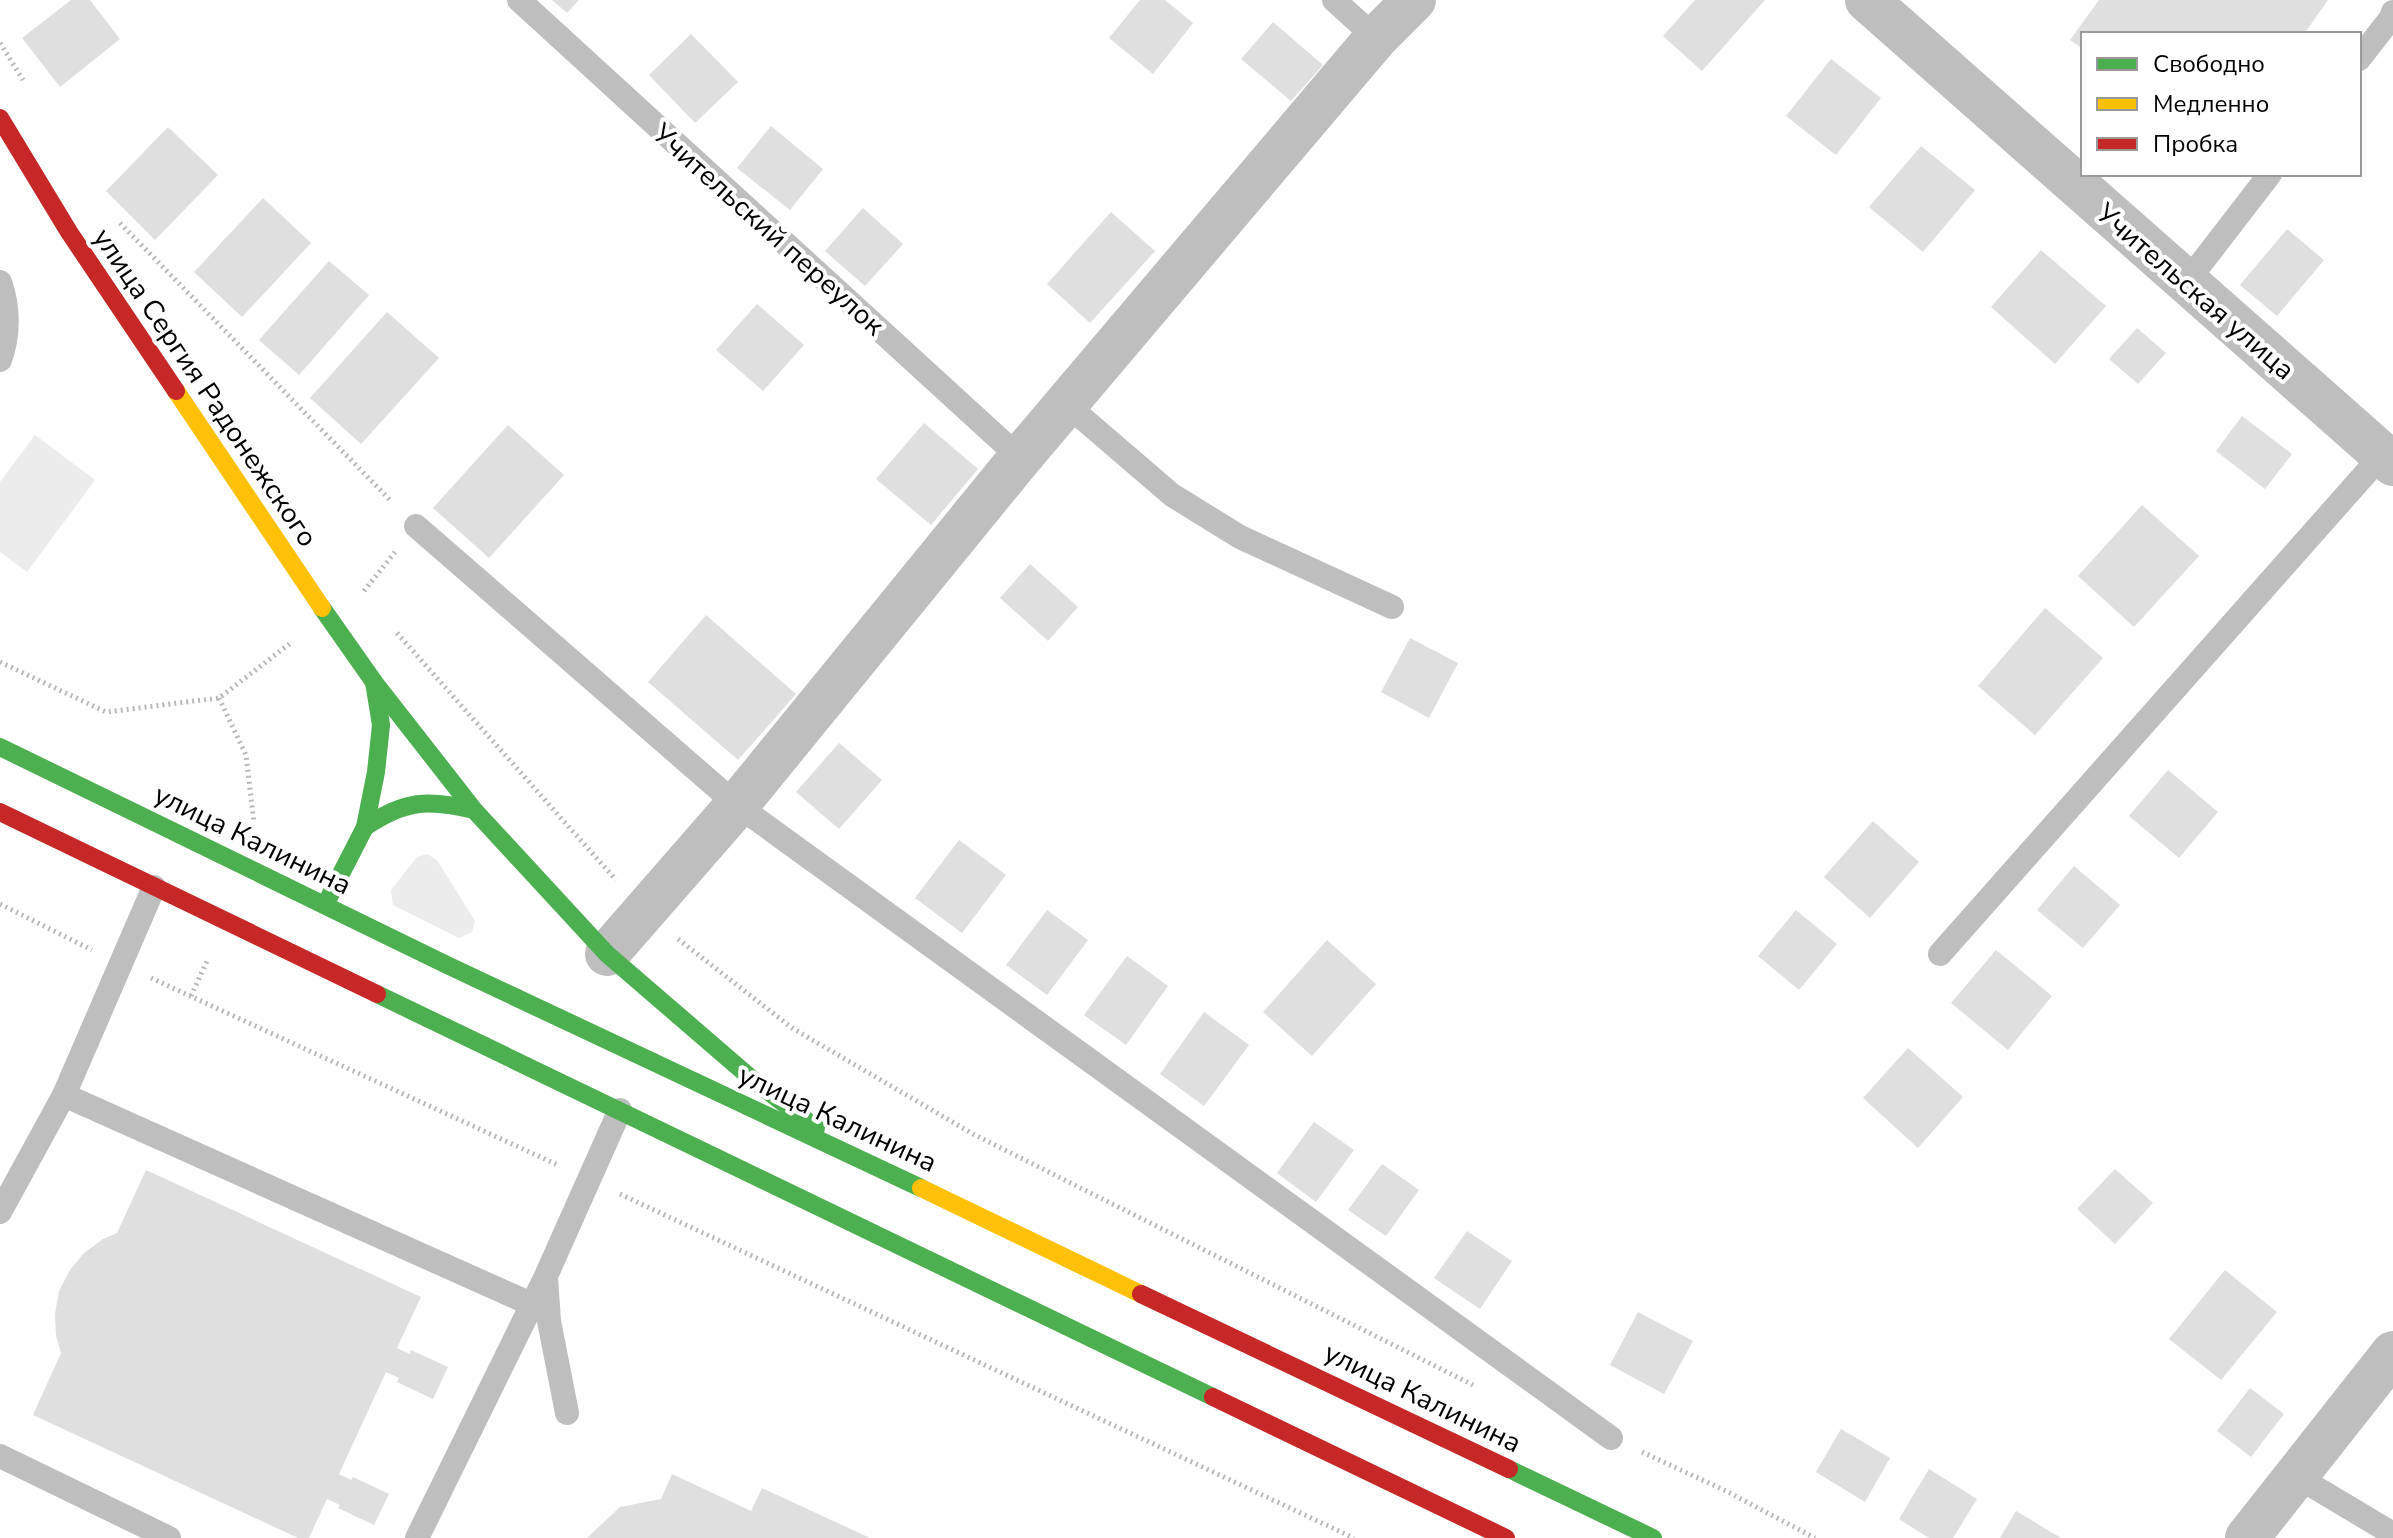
<svg xmlns="http://www.w3.org/2000/svg" width="2393" height="1538" viewBox="0 0 2393 1538" font-family="'Nunito Sans',sans-serif">
<style>
.green{fill:#ececec}
.building{fill:#dfdfdf}
.lines{fill:none;stroke-linecap:round;stroke-linejoin:round}
.path{stroke:#b9b9b9;stroke-width:5;stroke-dasharray:2 4;stroke-linecap:butt}
.lane{stroke:#bebebe;stroke-width:24}
.street{stroke:#bebebe;stroke-width:44}
.fast{stroke:#4caf50;stroke-width:18}
.slow{stroke:#ffc107;stroke-width:18}
.jam{stroke:#c62828;stroke-width:18}
.labels{text-anchor:middle;stroke-width:8;stroke-linejoin:round;paint-order:stroke}
.street-label{font-size:28px;fill:#000;stroke:#fff}
</style>
<rect width="100%" height="100%" fill="#fff"/>
<!-- green -->
<g class="green">
<path d="M35,435l60,45 -68,92 -27,-20v-70z"/>
<path d="M427,854l10,6 38,61 -3,11 -13,6 -66,-33 -2,-15 26,-33z"/>
</g>
<!-- building -->
<g class="building">
<path d="M71,0h19l30,39 -60,48 -38,-49z"/>
<path d="M552,0h27l-12,13z"/>
<path d="M1140,0h25l28,23 -40,51 -44,-36z"/>
<path d="M1695,0h70l-63,71 -39,-35z"/>
<path d="M2099,0h229l-24,34h-221v15l-13,-9z"/>
<path d="M1273,22l50,43 -32,36 -50,-42z"/>
<path d="M691,34l47,48 -43,41 -46,-48z"/>
<path d="M1831,59l50,39 -45,57 -50,-39z"/>
<path d="M771,126l52,43 -33,41 -53,-42z"/>
<path d="M168,127l50,48 -63,65 -49,-49z"/>
<path d="M1921,146l54,44 -52,62 -54,-45z"/>
<path d="M263,198l48,45 -69,74 -48,-45z"/>
<path d="M863,208l40,36 -38,42 -40,-35z"/>
<path d="M1111,212l44,39 -65,72 -43,-39z"/>
<path d="M2287,229l37,31 -47,56 -37,-31z"/>
<path d="M2041,250l65,56 -51,58 -64,-57z"/>
<path d="M329,261l40,34 -70,80 -40,-35z"/>
<path d="M757,304l47,41 -41,46 -47,-41z"/>
<path d="M387,312l52,46 -78,86 -51,-46z"/>
<path d="M2137,328l29,25 -28,31 -29,-25z"/>
<path d="M2242,416l50,38 -27,35 -49,-38z"/>
<path d="M924,423l54,46 -47,56 -55,-46z"/>
<path d="M508,425l56,50 -75,83 -56,-50z"/>
<path d="M2142,505l57,51 -65,71 -56,-51z"/>
<path d="M1030,564l48,43 -30,34 -48,-43z"/>
<path d="M2045,608l58,50 -68,77 -57,-49z"/>
<path d="M706,615l90,79 -58,66 -90,-78z"/>
<path d="M1410,638l48,25 -29,55 -48,-26z"/>
<path d="M839,743l43,37 -43,49 -43,-37z"/>
<path d="M2168,770l50,42 -39,46 -50,-42z"/>
<path d="M1873,821l46,41 -49,56 -46,-41z"/>
<path d="M959,840l47,35 -44,58 -47,-35z"/>
<path d="M2074,866l46,39 -37,43 -46,-38z"/>
<path d="M1047,910l41,30 -41,55 -41,-30z"/>
<path d="M1796,910l41,34 -38,46 -41,-34z"/>
<path d="M1327,940l49,44 -64,72 -49,-44z"/>
<path d="M1996,950l56,46 -44,54 -57,-47z"/>
<path d="M1127,956l41,30 -42,59 -42,-30z"/>
<path d="M1204,1012l45,33 -45,61 -44,-32z"/>
<path d="M1908,1048l55,49 -45,51 -55,-50z"/>
<path d="M1314,1122l40,28 -38,52 -39,-29z"/>
<path d="M1382,1164l37,26 -33,46 -38,-26z"/>
<path d="M2115,1169l38,34 -38,41 -38,-35z"/>
<path d="M146,1170l275,127 -24,51 13,6 1,-4 37,17 -15,32 -36,-17 2,-4 -13,-6 -47,102 12,6 2,-3 36,17 -15,31 -36,-17 2,-3 -13,-6 -18,39h-11l-265,-123 28,-62 -5,-17 -1,-22 4,-23 11,-21 14,-17 19,-14 14,-6z"/>
<path d="M1467,1231l45,30 -32,48 -46,-31z"/>
<path d="M2225,1270l52,42 -56,68 -52,-41z"/>
<path d="M1638,1312l55,29 -29,53 -54,-29z"/>
<path d="M2250,1388l34,26 -33,43 -34,-26z"/>
<path d="M1841,1429l49,29 -25,44 -49,-30z"/>
<path d="M1929,1469l48,30 -24,39h-24l-30,-19z"/>
<path d="M672,1474l79,37 11,-23 108,50h-283l33,-31 41,-8z"/>
<path d="M2016,1511l45,27h-61z"/>
</g>
<g class="lines">
<!-- path -->
<g class="path">
<path d="M0,43l23,37"/>
<path d="M120,223l272,279"/>
<path d="M364,591l31,-39"/>
<path d="M397,633l219,247"/>
<path d="M0,662l106,50 113,-14 73,-56"/>
<path d="M219,698l27,57 8,68"/>
<path d="M0,904l92,46"/>
<path d="M678,939l114,89 181,106 500,251"/>
<path d="M151,978l409,188"/>
<path d="M191,996l16,-35"/>
<path d="M620,1194l734,344"/>
<path d="M1642,1452l84,39 89,47"/>
</g>
<!-- lane -->
<g class="lane">
<path d="M519,0l501,458"/>
<path d="M1334,0l42,38"/>
<path d="M2359,59l32,-41 2,-6"/>
<path d="M0,282c9,25 9,53 0,78"/>
<path d="M2186,283l84,-109"/>
<path d="M1066,404l106,91 68,42 152,70"/>
<path d="M416,526l321,279 874,633"/>
<path d="M1940,954l442,-499"/>
<path d="M64,1095l467,209"/>
<path d="M0,1212l64,-117 90,-208"/>
<path d="M546,1278l3,43 18,92"/>
<path d="M0,1456l169,82"/>
<path d="M2296,1476l97,58"/>
<path d="M417,1538l129,-262 74,-166"/>
</g>
<!-- street -->
<g class="street">
<path d="M1867,0l526,464"/>
<path d="M607,954l130,-149 283,-347 356,-420 38,-38"/>
<path d="M2247,1538l146,-185"/>
</g>
<!-- fast -->
<g class="fast">
<path d="M322,608l52,74 100,128 133,144 145,125 64,49"/>
<path d="M0,747l447,218 474,223"/>
<path d="M365,827c40,-27 63,-28 109,-17"/>
<path d="M325,905l40,-78 11,-55 5,-47 -7,-43"/>
<path d="M377,994l836,403"/>
<path d="M1509,1469l144,69"/>
</g>
<!-- slow -->
<g class="slow">
<path d="M176,391l146,217"/>
<path d="M921,1188l220,106"/>
</g>
<!-- jam -->
<g class="jam">
<path d="M0,118l69,114 107,159"/>
<path d="M0,812l377,182"/>
<path d="M1141,1294l368,175"/>
<path d="M1213,1397l293,141"/>
</g>
</g>
<g class="labels">
<!-- street labels -->
<g class="street-label">
<text transform="translate(769 229) rotate(42)" y="10">Учительский переулок</text>
<text transform="translate(2196 291) rotate(41)" y="10">Учительская улица</text>
<text transform="translate(206 387) rotate(56)" y="10">улица Сергия Радонежского</text>
<text transform="translate(253 839) rotate(26)" y="10">улица Калинина</text>
<text transform="translate(838 1118) rotate(25)" y="10">улица Калинина</text>
<text transform="translate(1423 1397) rotate(26)" y="10">улица Калинина</text>
</g>
</g>
<!-- legend -->
<rect x="2081" y="32" width="280" height="144" fill="#ffffff" stroke="#999999" stroke-width="2"/>
<rect x="2097" y="58" width="40" height="12" fill="#4caf50" stroke="#999999" stroke-width="2"/>
<text x="2153" y="72" font-size="24" fill="#000000">Свободно</text>
<rect x="2097" y="98" width="40" height="12" fill="#ffc107" stroke="#999999" stroke-width="2"/>
<text x="2153" y="112" font-size="24" fill="#000000">Медленно</text>
<rect x="2097" y="138" width="40" height="12" fill="#c62828" stroke="#999999" stroke-width="2"/>
<text x="2153" y="152" font-size="24" fill="#000000">Пробка</text>
</svg>
